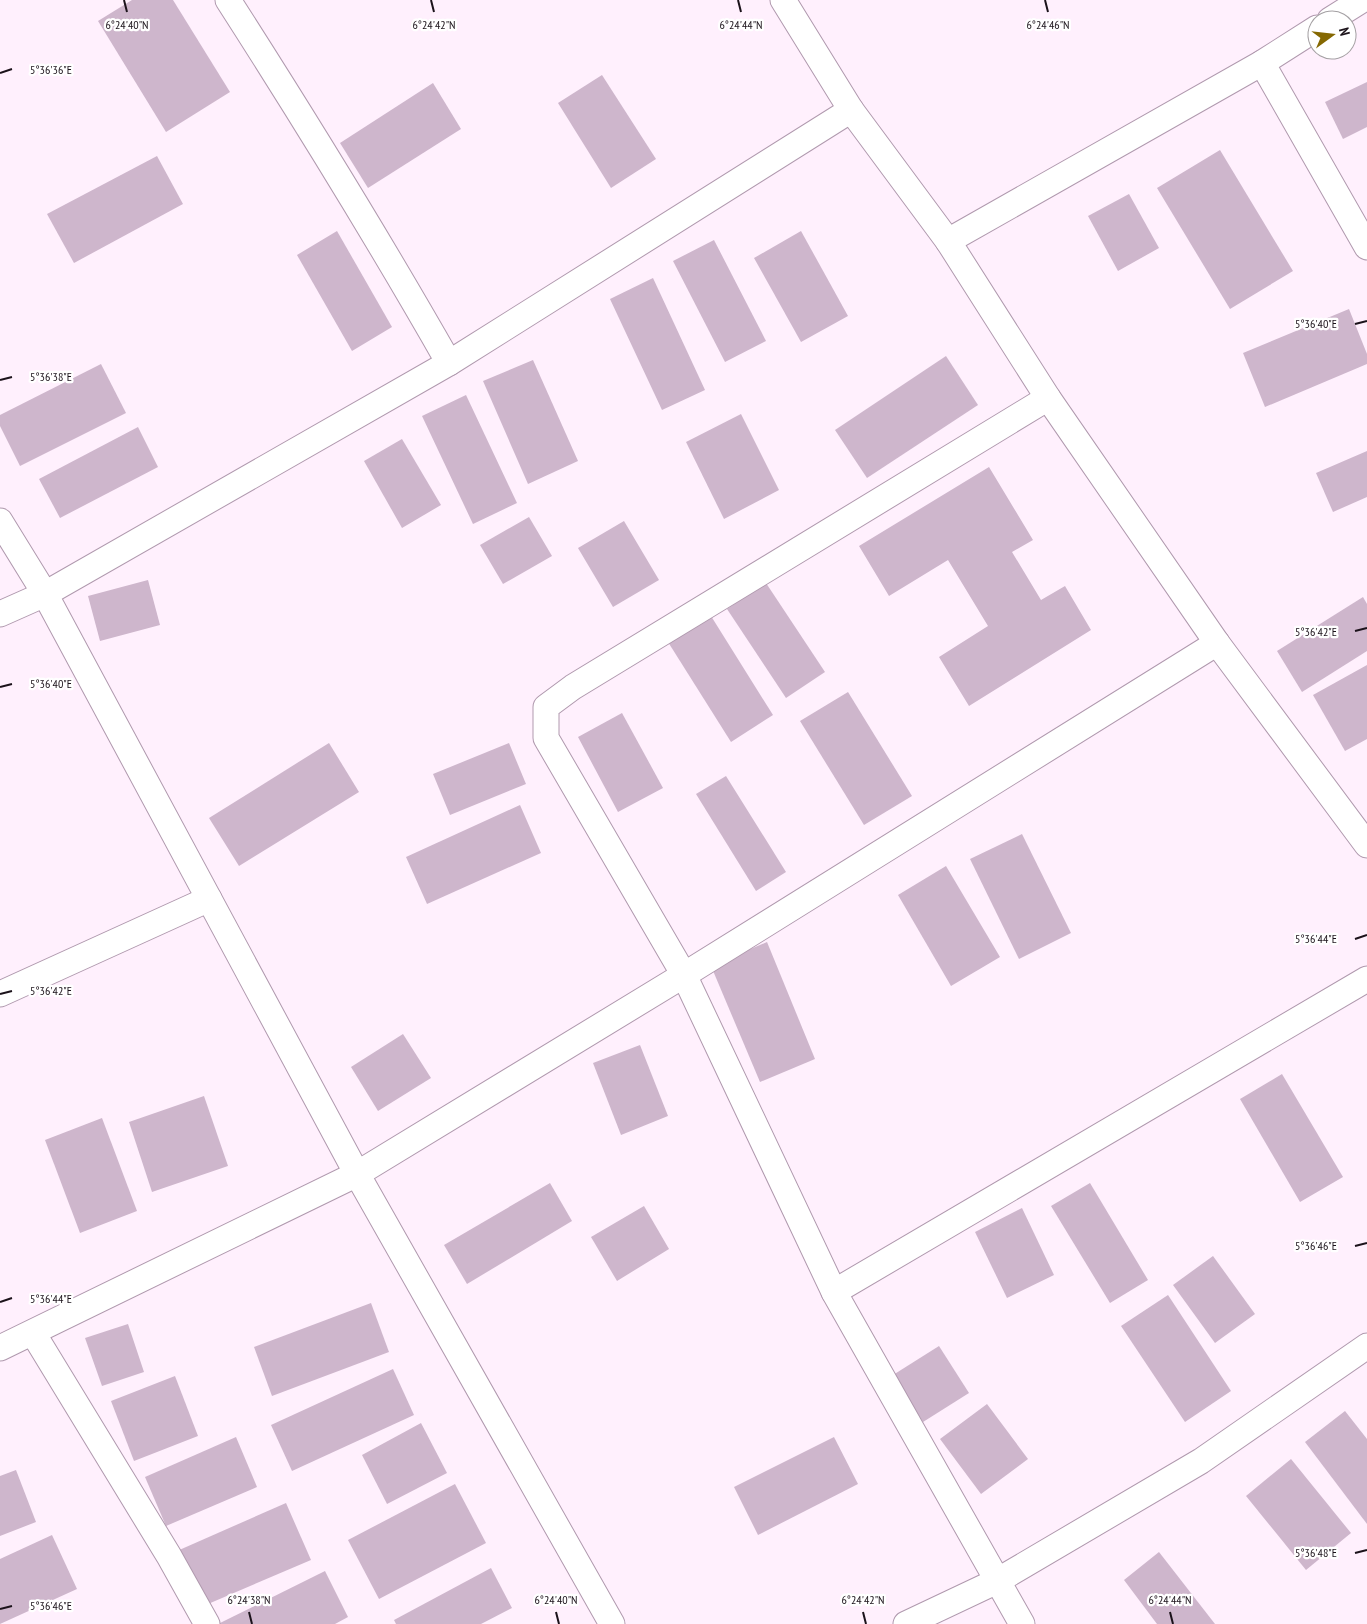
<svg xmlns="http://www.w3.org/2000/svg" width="1367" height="1624" viewBox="0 0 1367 1624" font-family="'PT Sans Narrow',sans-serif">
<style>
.building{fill:#ceb6cc}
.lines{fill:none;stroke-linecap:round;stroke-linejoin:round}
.street-casing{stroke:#b099ae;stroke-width:27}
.street{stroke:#fff;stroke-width:25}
.ticks{fill:none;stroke:#1b121a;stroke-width:2}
.ticks-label{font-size:12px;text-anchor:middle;fill:#1b121a;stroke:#fff;stroke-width:4.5;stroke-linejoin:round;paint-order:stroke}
</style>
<rect width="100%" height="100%" fill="#fff0fd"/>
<!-- building -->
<g class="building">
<path d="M132,0h41l57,92 -64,40 -68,-111z"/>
<path d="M602,75l54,84 -45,29 -53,-85z"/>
<path d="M1367,82v45l-24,12 -18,-37z"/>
<path d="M433,83l28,46 -93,59 -28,-45z"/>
<path d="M1220,150l73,121 -63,38 -73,-121z"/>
<path d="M157,156l26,48 -109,59 -27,-49z"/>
<path d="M1129,194l30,54 -41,23 -30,-55z"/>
<path d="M337,231l55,96 -40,24 -55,-96z"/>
<path d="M801,231l47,85 -47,26 -47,-84z"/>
<path d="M714,240l52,101 -41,21 -52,-101z"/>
<path d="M653,278l52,112 -43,20 -52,-111z"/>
<path d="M1349,309l18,45v10l-102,43 -22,-54z"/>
<path d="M946,356l32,49 -111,73 -32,-48z"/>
<path d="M533,360l45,101 -50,23 -45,-103z"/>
<path d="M101,364l25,49 -106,53 -20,-40v-11z"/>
<path d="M466,395l51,108 -44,21 -51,-108z"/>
<path d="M741,414l38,76 -55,29 -38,-77z"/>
<path d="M138,427l20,40 -98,51 -21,-39z"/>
<path d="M402,439l39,66 -39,23 -38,-67z"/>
<path d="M1367,451v46l-34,15 -17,-39z"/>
<path d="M989,467l44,73 -21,12 29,48 24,-14 26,44 -122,76 -30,-49 49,-31 -40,-66 -59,36 -30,-50z"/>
<path d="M529,517l23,39 -49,28 -23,-39z"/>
<path d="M624,521l35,59 -46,27 -35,-59z"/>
<path d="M148,580l12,45 -60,16 -12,-45z"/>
<path d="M766,583l59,89 -39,26 -59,-89z"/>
<path d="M1363,597l4,7v47l-65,41 -25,-41z"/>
<path d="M711,616l62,99 -42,27 -63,-100z"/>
<path d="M1367,665v74l-22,12 -32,-56z"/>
<path d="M848,692l64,104 -48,29 -64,-104z"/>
<path d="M622,713l41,75 -45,24 -40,-75z"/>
<path d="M329,743l30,49 -120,74 -30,-48z"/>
<path d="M509,743l17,41 -76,31 -17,-41z"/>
<path d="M726,776l60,96 -30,19 -60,-97z"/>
<path d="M520,805l21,48 -114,51 -21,-47z"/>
<path d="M1022,834l49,99 -52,26 -49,-100z"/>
<path d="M946,866l54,91 -49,29 -53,-91z"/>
<path d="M767,942l48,117 -55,23 -49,-116z"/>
<path d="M403,1034l28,44 -53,33 -27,-44z"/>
<path d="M640,1045l28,71 -47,19 -28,-72z"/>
<path d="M1282,1074l61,103 -43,25 -60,-103z"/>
<path d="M204,1096l24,70 -76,26 -23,-70z"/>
<path d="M102,1118l35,93 -57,22 -35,-93z"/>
<path d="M550,1183l22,38 -105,63 -23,-39z"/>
<path d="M1090,1183l58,97 -38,23 -59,-97z"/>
<path d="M644,1206l25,43 -52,32 -26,-44z"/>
<path d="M1022,1208l32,67 -47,23 -32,-66z"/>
<path d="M1213,1256l42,58 -40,29 -42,-58z"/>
<path d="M1168,1295l63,96 -46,31 -64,-96z"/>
<path d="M371,1303l18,49 -117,44 -18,-49z"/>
<path d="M128,1324l16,48 -42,14 -17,-48z"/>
<path d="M939,1346l30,47 -46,29 -30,-47z"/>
<path d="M393,1369l21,46 -122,56 -21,-46z"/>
<path d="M175,1376l23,60 -64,25 -23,-60z"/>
<path d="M987,1404l41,55 -47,35 -41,-55z"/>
<path d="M1345,1411l22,28v85l-62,-82z"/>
<path d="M421,1423l26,50 -60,31 -25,-49z"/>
<path d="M236,1437l21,50 -91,39 -21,-49z"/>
<path d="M834,1437l24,47 -100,51 -24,-48z"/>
<path d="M1291,1459l60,74 -45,37 -60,-74z"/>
<path d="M16,1470l20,52 -36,14v-60z"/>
<path d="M455,1484l31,59 -107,56 -31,-59z"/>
<path d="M286,1503l25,57 -110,47 -24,-56z"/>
<path d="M52,1535l25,54 -77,35v-65z"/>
<path d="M1159,1552l56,72h-58l-33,-44z"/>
<path d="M491,1568l21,40 -31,16h-85l-2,-4z"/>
<path d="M325,1571l23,46 -13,7h-117z"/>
</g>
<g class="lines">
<!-- street casing -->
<g class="street-casing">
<g id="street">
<path d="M228,0c77,120 151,240 221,363"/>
<path d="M783,0l68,110 97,131 100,157 169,245 150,202"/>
<path d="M1330,20l32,-20"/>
<path d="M1262,63l105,184"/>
<path d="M948,241l314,-178 55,-35"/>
<path d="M0,521l45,73 312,580 255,450"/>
<path d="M0,614l45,-20 404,-231 402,-253"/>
<path d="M0,994l209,-95"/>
<path d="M834,1292l533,-313"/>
<path d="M33,1333l136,223 38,68"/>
<path d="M0,1348l357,-174 327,-199 533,-332"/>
<path d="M906,1624l91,-43 204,-120 166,-115"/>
<path d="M1022,1624l-188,-332 -150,-317 -138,-237v-31l27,-20 475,-289"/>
</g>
</g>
<!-- street -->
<use href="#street" class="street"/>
</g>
<!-- ticks -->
<path class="ticks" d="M124,0l3,12M431,0l3,12M738,0l3,12M1045,0l3,12M0,73l12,-4M1355,324l12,-3M0,380l12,-3M1355,631l12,-3M0,687l12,-3M1355,939l12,-4M0,994l12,-3M1355,1246l12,-3M0,1302l12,-4M1355,1553l12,-3M0,1609l12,-3M249,1612l3,12M556,1612l3,12M863,1612l3,12M1170,1612l3,12"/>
<g class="ticks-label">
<text x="127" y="29">6°24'40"N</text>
<text x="434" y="29">6°24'42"N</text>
<text x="741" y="29">6°24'44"N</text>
<text x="1048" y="29">6°24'46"N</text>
<text x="51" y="74">5°36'36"E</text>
<text x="1316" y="328">5°36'40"E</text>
<text x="51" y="381">5°36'38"E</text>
<text x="1316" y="636">5°36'42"E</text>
<text x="51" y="688">5°36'40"E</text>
<text x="1316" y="943">5°36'44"E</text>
<text x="51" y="995">5°36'42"E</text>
<text x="1316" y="1250">5°36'46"E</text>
<text x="51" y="1303">5°36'44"E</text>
<text x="1316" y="1557">5°36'48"E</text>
<text x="249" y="1604">6°24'38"N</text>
<text x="556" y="1604">6°24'40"N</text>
<text x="863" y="1604">6°24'42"N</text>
<text x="1170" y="1604">6°24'44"N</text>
<text x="51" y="1610">5°36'46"E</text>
</g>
<!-- north arrow -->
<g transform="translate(1332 35) rotate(75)"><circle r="24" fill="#ffffff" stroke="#a4a0a3"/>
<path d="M0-4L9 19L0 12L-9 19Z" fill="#856802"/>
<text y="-8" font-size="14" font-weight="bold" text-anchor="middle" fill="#1b121a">N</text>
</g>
</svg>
